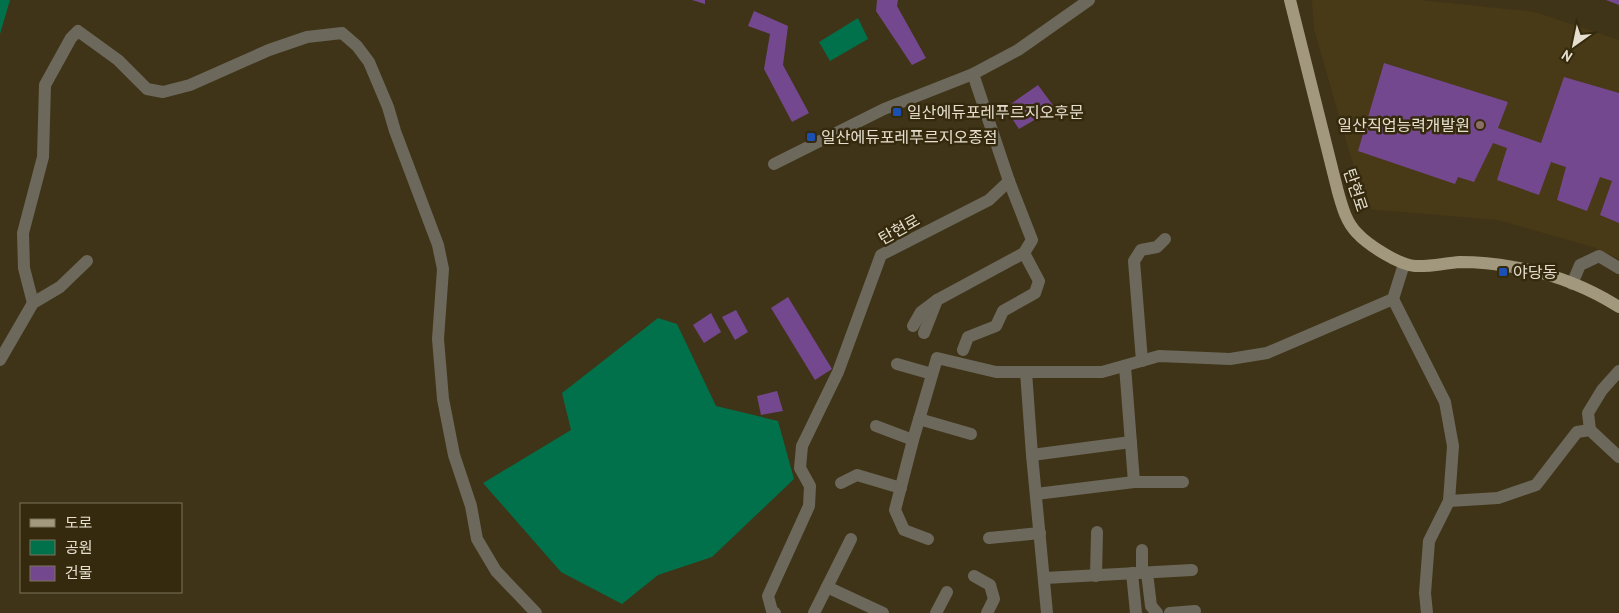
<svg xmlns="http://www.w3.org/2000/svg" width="1619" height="613" viewBox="0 0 1619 613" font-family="'PT Sans','Noto Sans KR',sans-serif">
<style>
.built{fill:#483a16}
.green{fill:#00714a}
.building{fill:#74488f}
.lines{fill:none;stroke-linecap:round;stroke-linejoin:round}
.minor{stroke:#6c685b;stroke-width:12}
.major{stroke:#a2987e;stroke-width:12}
.transit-dot{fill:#1a4fb4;stroke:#352a0d;stroke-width:2}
.education-dot{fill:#8d6e63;stroke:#352a0d;stroke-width:2}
.labels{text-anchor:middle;stroke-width:5;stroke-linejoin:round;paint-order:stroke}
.poi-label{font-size:16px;fill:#e6dfcf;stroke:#352a0d;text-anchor:start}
.street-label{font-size:16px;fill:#e6dfcf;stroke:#352a0d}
</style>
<rect width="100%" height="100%" fill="#3f3418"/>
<!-- built -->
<path class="built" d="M1312,0h108l115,12 84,28v219l-26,-12 -95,-27 -132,-11 -52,-180z"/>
<!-- green -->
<g class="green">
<path d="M0,0h10l-10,34z"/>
<path d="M858,18l10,21 -38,22 -11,-19z"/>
<path d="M658,318l19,6 39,82 62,15 16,58 -82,78 -54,18 -36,29 -61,-32 -78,-89 88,-53 -9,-37z"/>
</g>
<!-- building -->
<g class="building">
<path d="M692,0h13v4z"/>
<path d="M877,0h21l-1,6 29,52 -14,7 -36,-54z"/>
<path d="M1606,0h13v5z"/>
<path d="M754,11l34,15 -5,39 26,48 -17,9 -28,-53 6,-35 -22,-8z"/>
<path d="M1384,63l124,39 -10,26 43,15 23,-66 55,16v130l-19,-8 12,-34 -12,-4 -13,34 -30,-11 9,-33 -15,-5 -12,33 -42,-15 10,-32 -14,-5 -19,39 -16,-5 -3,7 -97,-33z"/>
<path d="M1038,85l17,23 -36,21 -14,-21z"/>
<path d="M788,297l44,72 -17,11 -44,-72z"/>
<path d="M736,310l12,22 -13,8 -13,-23z"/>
<path d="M711,313l10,19 -17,11 -11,-18z"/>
<path d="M777,391l6,20 -22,4 -4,-19z"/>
</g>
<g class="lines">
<!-- minor -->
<g class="minor">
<path d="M774,164l110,-55 89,-35 45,-24 71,-50"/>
<path d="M1572,284l8,-19 19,-9 20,12"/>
<path d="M1393,299l52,103 8,44 -4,55 -20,40 -4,52 2,20"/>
<path d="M33,303l-9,-35 -1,-35 20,-76 2,-72 26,-47 7,-7 40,29 29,29 16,3 27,-7 79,-35 38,-13 35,-4 15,13 12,16 19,45 7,24 43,114 5,24 -5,70 5,60 11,56 17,51 6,33 19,32 40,42"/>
<path d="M913,326l8,-14 16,-12 87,-47 8,-13 -23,-59"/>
<path d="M924,333l13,-33"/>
<path d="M963,350l5,-13 28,-11 7,-15 32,-18 4,-12 -15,-28"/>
<path d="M0,360l33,-57 27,-16 27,-26"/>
<path d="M1142,361l-8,-100 7,-11 16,-3 8,-8"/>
<path d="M897,364l35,10"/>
<path d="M1026,372l6,83 15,158"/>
<path d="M919,419l52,15"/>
<path d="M876,426l37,14"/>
<path d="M1590,430l-2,-17 14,-23 17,-19"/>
<path d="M1032,455l99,-13"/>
<path d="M1134,482h49"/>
<path d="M841,483l16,-8 44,13"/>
<path d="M1036,494l98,-12 -9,-116"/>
<path d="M1449,501l49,-3 38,-13 41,-53 13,-2 29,27"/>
<path d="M989,538l51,-5"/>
<path d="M928,539l-24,-9 -9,-20 18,-70 24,-82 59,14h106l57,-16 71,3 37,-6 126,-54 11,-35"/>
<path d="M1132,573l4,40"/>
<path d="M1142,573v-23"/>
<path d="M1147,573l4,33 6,7"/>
<path d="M974,576l16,9 4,14 -7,14"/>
<path d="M1096,576l1,-44"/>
<path d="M1045,578l147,-8"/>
<path d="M827,587l56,26"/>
<path d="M775,613l-3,-2 -4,-15 41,-90 1,-20 -10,-18 2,-22 36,-74 43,-117 108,-55 20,-19 -36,-107"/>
<path d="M814,613l37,-74"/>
<path d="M936,613l11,-21"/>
<path d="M1170,613l25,-2"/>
</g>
<!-- major -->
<path class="major" d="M1290,0l48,192c4,14 8,30 19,41 11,12 42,32 58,33 15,1 30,-3 45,-4 17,0 37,2 53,5 38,6 74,20 106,40"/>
</g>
<!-- markers -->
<g class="transit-dot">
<rect x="892" y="107" width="10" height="10" rx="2.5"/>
<rect x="806" y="132" width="10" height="10" rx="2.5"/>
<rect x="1498" y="267" width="10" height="10" rx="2.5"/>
</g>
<circle class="education-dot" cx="1480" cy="125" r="5"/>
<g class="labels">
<!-- poi labels -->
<g class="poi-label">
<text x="907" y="118">일산에듀포레푸르지오후문</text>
<text x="1470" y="131" text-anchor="end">일산직업능력개발원</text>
<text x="821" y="143">일산에듀포레푸르지오종점</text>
<text x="1513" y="278">야당동</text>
</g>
<!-- street labels -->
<g class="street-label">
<text transform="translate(1356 190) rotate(72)" y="6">탄현로</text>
<text transform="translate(899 229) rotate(-29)" y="6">탄현로</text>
</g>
</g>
<!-- legend -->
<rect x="20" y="503" width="162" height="90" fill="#352a0d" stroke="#7c725b"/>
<rect x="30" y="519" width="25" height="8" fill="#a2987e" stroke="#7c725b"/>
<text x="65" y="528" font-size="15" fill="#e6dfcf">도로</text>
<rect x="30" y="540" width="25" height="15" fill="#00714a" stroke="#7c725b"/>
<text x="65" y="553" font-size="15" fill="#e6dfcf">공원</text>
<rect x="30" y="566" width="25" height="15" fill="#74488f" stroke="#7c725b"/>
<text x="65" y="578" font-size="15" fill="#e6dfcf">건물</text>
<!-- north arrow -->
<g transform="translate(1574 45) rotate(213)" stroke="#352a0d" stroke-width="4" paint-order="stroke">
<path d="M0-4L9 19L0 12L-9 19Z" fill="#e6dfcf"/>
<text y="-8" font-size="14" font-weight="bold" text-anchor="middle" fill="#e6dfcf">N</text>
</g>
</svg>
